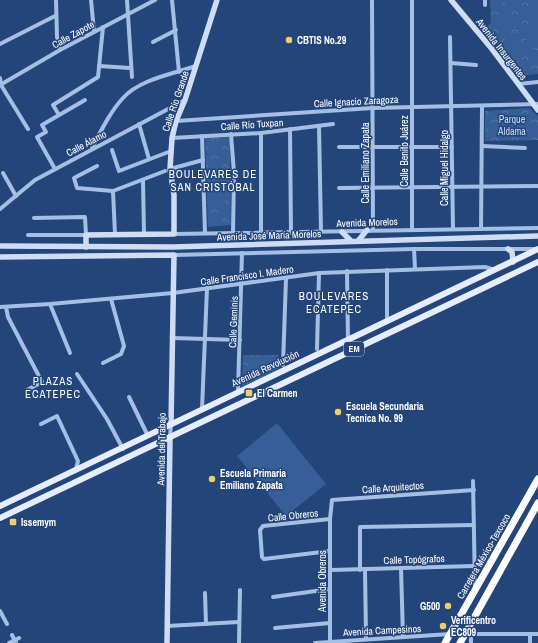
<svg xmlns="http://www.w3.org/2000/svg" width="538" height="643" viewBox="0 0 538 643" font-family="'Archivo Narrow',sans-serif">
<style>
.park{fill:url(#park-crowns)}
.pitch{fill:#365e97}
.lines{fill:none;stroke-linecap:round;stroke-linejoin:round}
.street{stroke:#a5bfe4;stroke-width:4}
.secondary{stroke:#ceddf4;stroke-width:5.5}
.primary{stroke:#e5edfc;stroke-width:6}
.highway{stroke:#fff;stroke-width:7}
.poi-dot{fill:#efce68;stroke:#234579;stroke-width:1.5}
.labels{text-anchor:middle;stroke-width:3;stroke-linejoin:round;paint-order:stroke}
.shield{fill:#234579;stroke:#bdc7d7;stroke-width:1}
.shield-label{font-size:9px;font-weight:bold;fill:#fff}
.street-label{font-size:10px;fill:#fff;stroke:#234579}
.poi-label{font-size:10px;font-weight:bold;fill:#fff;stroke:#234579;text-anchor:start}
.park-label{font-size:10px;fill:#c8daf4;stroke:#234579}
.neighbourhood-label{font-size:11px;letter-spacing:1px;fill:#fff;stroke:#234579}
</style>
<defs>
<pattern id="park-crowns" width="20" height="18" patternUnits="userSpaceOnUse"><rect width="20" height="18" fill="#365e97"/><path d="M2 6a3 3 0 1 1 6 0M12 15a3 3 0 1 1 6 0" fill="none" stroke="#5476a7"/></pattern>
</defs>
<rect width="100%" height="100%" fill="#234579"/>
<!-- park -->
<g class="park">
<path d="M490,0h48v74l-18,2 -34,-47 5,-7z"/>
<path d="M529,108l9,8v24l-53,1v-30z"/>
<path d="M230,137l1,88 -23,2 -3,-89z"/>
<path d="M243,355h35v14l-36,18z"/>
</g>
<!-- pitch -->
<g class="pitch">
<path d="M508,0h12c-23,20 -10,47 18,50v7l-30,-2v-7h5c-15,-12 -17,-33 -5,-48z"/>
<path d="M530,0h8v46l-12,-1z"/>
<path d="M224,176l1,30 -15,1 -2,-30z"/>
<path d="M249,357l18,1 -1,13 -18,-1z"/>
<path d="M277,423l49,61 -40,32 -49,-60z"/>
</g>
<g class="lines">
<!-- street -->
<g class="street">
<path d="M56,0l1,37 3,13"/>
<path d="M91,0l3,31"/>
<path d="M127,0l5,77"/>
<path d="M172,0l7,72"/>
<path d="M372,0l1,230"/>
<path d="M412,0v230"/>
<path d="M485,0v5"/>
<path d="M450,37l3,192"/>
<path d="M153,42l23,-12"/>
<path d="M0,44l55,-28"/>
<path d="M451,63l25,2"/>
<path d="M99,66l31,2"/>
<path d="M0,78l1,7 27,44"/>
<path d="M518,84l20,-2"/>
<path d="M0,85l60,-35 95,-50"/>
<path d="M59,115l-6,-10 45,-28 5,-50"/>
<path d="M176,121l197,-13 165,-4"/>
<path d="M139,124l10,35"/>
<path d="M319,126l2,106"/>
<path d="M290,129l1,104"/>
<path d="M261,133v100"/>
<path d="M231,134l3,39 -1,60"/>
<path d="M202,136l3,97"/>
<path d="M172,138l89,-5 72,-9"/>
<path d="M482,146l43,2"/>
<path d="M339,147h113"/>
<path d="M92,148c9,-17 18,-36 31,-50 17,-19 50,-24 73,-32"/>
<path d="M112,150l7,21 52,-20"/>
<path d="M97,166l-23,12 3,10 36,3 52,-20"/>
<path d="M55,169l-18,-32 9,-5 -4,-7 43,-25"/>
<path d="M170,169l33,-9"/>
<path d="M3,173l13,23"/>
<path d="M143,180l1,54"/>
<path d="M339,188l199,-2"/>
<path d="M113,191l2,43"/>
<path d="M0,209l35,-29 150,-80"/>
<path d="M481,229l1,-122"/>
<path d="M174,234l364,-6"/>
<path d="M28,235h58l-1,-18 -51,1"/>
<path d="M414,249l1,20"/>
<path d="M174,255l240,-6h121"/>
<path d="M347,271l1,70"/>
<path d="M50,304l20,49"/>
<path d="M0,307l50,-3 123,-11 146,-20 166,-6 10,3"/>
<path d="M6,307l2,10 34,65 -15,8"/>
<path d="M387,322v-52"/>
<path d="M172,338l68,2"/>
<path d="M317,349l2,-76"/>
<path d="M103,363l18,-9 3,-8 -13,-47"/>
<path d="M283,365l3,-87"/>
<path d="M77,374l30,45 16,30"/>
<path d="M238,391l4,-138"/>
<path d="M129,397l19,39"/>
<path d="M202,409l5,-121"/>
<path d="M41,424l16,-8 21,45 -2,8"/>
<path d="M170,437l1,-13"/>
<path d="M473,481l2,107"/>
<path d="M330,551l-66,8 -2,-2 -2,-27 3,-4 67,-7"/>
<path d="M401,568l2,69"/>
<path d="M365,569l1,69"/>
<path d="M331,570l143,-4"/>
<path d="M360,570v-43l114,-2"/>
<path d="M205,593l1,31"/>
<path d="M273,597l57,-8"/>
<path d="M0,611l7,13"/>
<path d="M167,626l72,-4"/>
<path d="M275,628l55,-5"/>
<path d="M465,634h73"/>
<path d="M530,634v9"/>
<path d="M12,635l4,8"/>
<path d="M9,643l10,-5"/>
<path d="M239,643l1,-53"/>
<path d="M315,643l135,-9"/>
<path d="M330,643v-124l2,-19 142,-10"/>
<path d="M471,643v-9"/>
</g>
<!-- secondary -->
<g class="secondary">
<path d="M451,0l41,49 46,61"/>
<path d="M342,232l9,9"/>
<path d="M358,241l9,-11"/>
<path d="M0,246l173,1 365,-11"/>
<path d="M86,247v-12l88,-1v-39l-4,-26 2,-31 4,-17 9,-21 32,-100"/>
<path d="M508,249l4,3 1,10"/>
<path d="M0,257l174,-2 -3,169"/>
<path d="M167,643l3,-206"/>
</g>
<!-- primary -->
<g class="primary">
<path d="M0,506l538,-257"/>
<path d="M0,518l538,-256"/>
</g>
<!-- highway -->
<g class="highway">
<path d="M445,643l93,-164"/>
<path d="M460,643l78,-140"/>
</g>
</g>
<!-- markers -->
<g class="poi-dot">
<circle cx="289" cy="40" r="4"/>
<rect x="245" y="389" width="8" height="8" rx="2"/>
<circle cx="338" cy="412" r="4"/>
<circle cx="212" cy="479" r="4"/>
<rect x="9" y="518" width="8" height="8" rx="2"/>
<circle cx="448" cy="606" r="4"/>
<circle cx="443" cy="626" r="4"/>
</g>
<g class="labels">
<!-- shield labels -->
<rect class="shield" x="344" y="342" width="20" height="14" rx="3"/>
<g class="shield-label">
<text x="354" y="352">EM</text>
</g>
<!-- street labels -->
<g class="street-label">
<text transform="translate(73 34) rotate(-29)" y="4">Calle Zapote</text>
<text transform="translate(502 49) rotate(52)" y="4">Avenida Insurgentes</text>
<text transform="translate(175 101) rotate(-71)" y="4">Calle Río Grande</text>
<text transform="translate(356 101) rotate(-3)" y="4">Calle Ignacio Zaragoza</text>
<text transform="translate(252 124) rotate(-4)" y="4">Calle Río Tuxpan</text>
<text transform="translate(86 143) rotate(-28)" y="4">Calle Álamo</text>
<text transform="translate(404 151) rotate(-90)" y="4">Calle Benito Juárez</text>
<text transform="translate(365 163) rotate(-90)" y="4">Calle Emiliano Zapata</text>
<text transform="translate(444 168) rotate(-90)" y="4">Calle Miguel Hidalgo</text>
<text transform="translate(367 222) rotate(-2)" y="4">Avenida Morelos</text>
<text transform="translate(269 235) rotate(-2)" y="4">Avenida José María Morelos</text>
<text transform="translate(247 275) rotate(-8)" y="4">Calle Francisco I. Madero</text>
<text transform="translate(233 322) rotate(-88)" y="4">Calle Geminis</text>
<text transform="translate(265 368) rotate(-25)" y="4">Avenida Revolución</text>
<text transform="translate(161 449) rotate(-89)" y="4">Avenida del Trabajo</text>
<text transform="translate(393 487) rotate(-4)" y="4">Calle Arquitectos</text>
<text transform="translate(293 515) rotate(-6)" y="4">Calle Obreros</text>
<text transform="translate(483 556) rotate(-60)" y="4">Carretera México-Texcoco</text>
<text transform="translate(414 559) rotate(-2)" y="4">Calle Topógrafos</text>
<text transform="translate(322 581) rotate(-90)" y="4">Avenida Obreros</text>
<text transform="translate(382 630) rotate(-3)" y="4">Avenida Campesinos</text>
</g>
<!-- poi labels -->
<g class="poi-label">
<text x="297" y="44">CBTIS No.29</text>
<text x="257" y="397">El Carmen</text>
<text x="346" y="410">Escuela Secundaria<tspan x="346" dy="12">Tecnica No. 99</tspan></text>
<text x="220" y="477">Escuela Primaria<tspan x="220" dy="12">Emiliano Zapata</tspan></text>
<text x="21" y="526">Issemym</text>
<text x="440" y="610" text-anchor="end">G500</text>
<text x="451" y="624">Verificentro<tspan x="451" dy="12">EC809</tspan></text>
</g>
<!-- park labels -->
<g class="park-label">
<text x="512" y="123">Parque<tspan x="512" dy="12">Aldama</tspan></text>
</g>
<!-- neighbourhood labels -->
<g class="neighbourhood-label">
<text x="213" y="178">BOULEVARES DE<tspan x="213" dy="13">SAN CRISTÓBAL</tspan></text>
<text x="334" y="300">BOULEVARES<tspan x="334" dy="13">ECATEPEC</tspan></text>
<text x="53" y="385">PLAZAS<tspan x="53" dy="13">ECATEPEC</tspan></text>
</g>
</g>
</svg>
